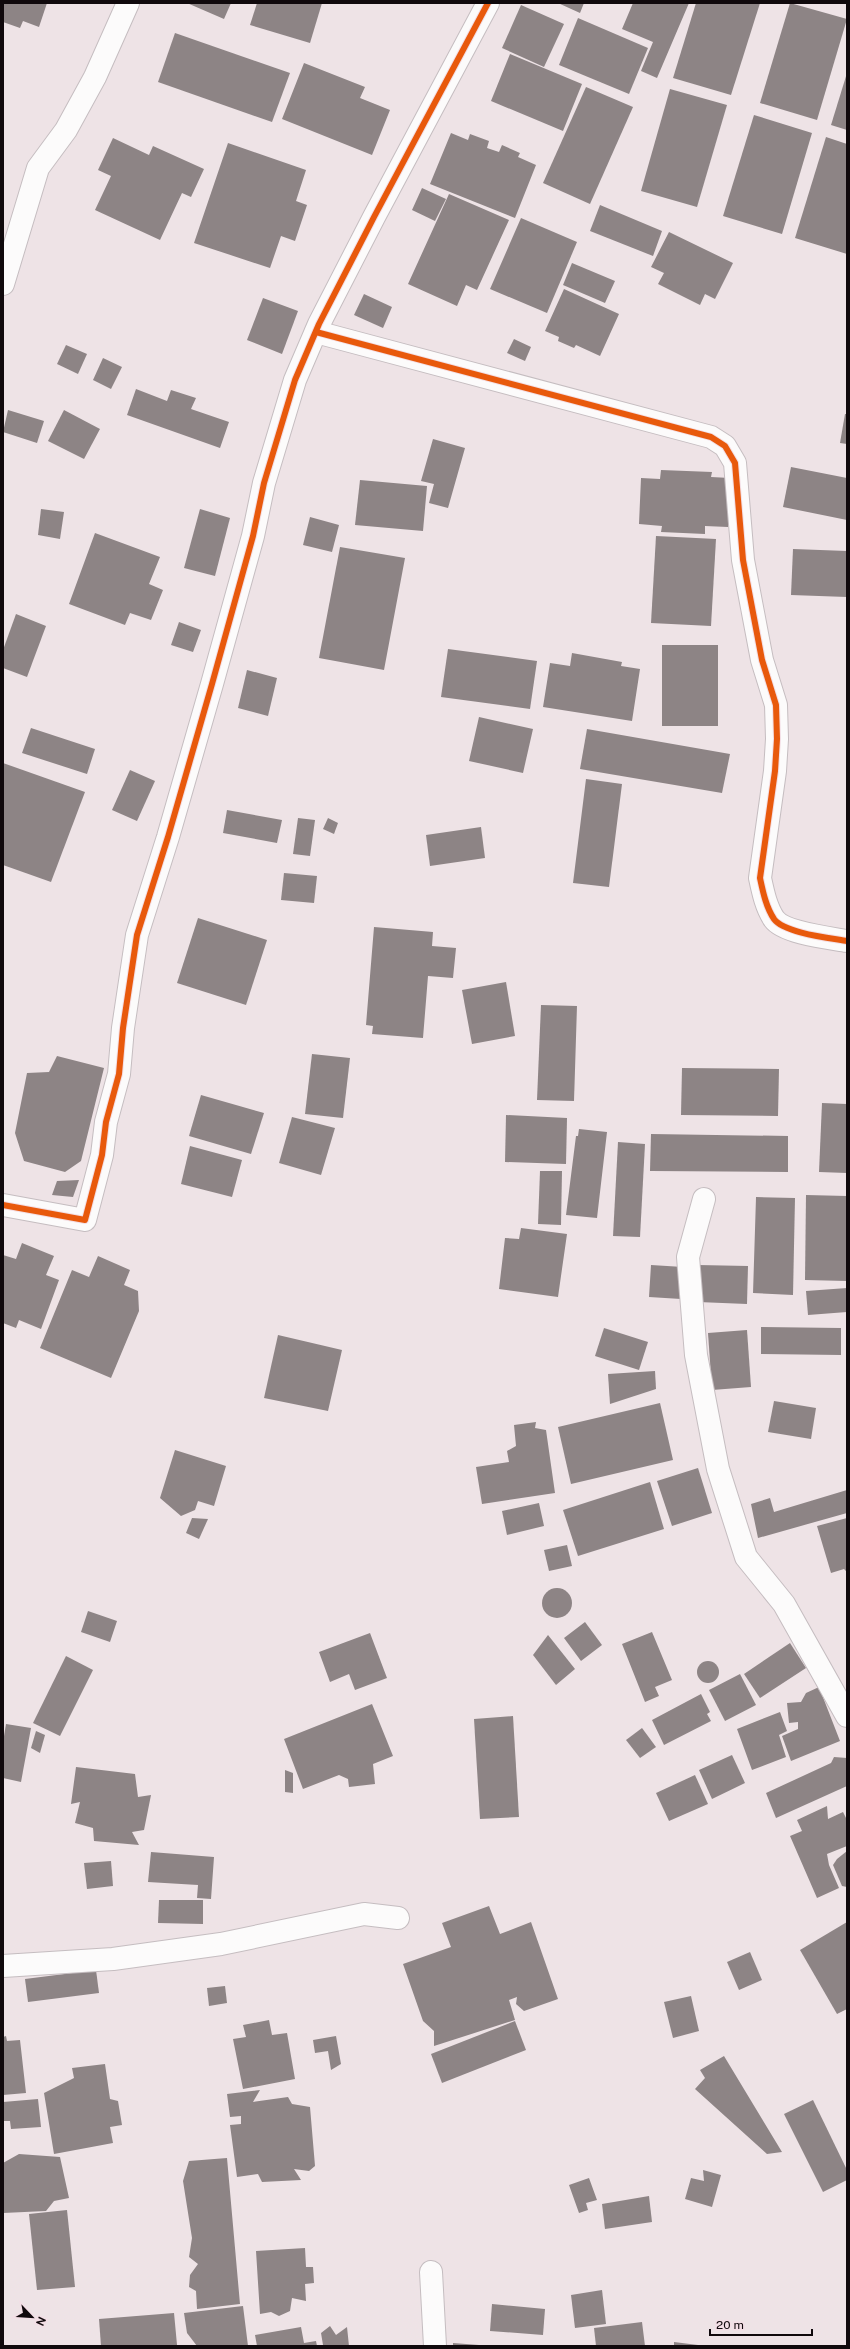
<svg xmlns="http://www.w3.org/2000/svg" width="850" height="2349" viewBox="0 0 850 2349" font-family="'Public Sans',sans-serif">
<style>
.building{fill:#8d8485}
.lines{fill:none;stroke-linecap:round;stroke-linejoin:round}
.street-casing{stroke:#c5bdc0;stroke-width:24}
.street{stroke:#fcfbfb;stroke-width:22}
.cycleway-casing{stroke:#f3dee5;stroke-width:8}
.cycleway{stroke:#e8590c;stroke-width:6}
</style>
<rect width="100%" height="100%" fill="#eee3e6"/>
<!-- building -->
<g class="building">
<path d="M3,3h44l-8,24 -16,-6 -3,7 -17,-6z"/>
<path d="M187,3h44l-7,16z"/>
<path d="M257,3h65l-12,40 -60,-18z"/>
<path d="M558,3h26l-4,10z"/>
<path d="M633,3h56l-32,75 -16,-7 12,-29 -31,-13z"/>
<path d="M696,3h64l-29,92 -58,-17z"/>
<path d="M790,3l57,16 -30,101 -57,-17z"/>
<path d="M521,5l43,19 -20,43 -42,-19z"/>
<path d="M578,18l70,30 -19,46 -70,-29z"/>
<path d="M175,33l115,40 -18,49 -114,-40z"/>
<path d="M510,54l72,30 -19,47 -72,-30z"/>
<path d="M304,63l61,24 -5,11 30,12 -18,45 -90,-36z"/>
<path d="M847,73v57l-16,-5z"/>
<path d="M586,87l47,20 -43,97 -47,-21z"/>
<path d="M670,89l57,16 -30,102 -56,-16z"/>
<path d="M754,115l58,18 -30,101 -59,-18z"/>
<path d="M451,133l17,7 2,-6 19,7 -2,7 12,4 3,-7 18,8 -2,4 18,8 -21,53 -85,-34z"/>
<path d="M826,137l21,7v110l-52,-16z"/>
<path d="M113,138l36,17 4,-9 51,23 -13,28 -9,-4 -22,47 -65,-30 16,-34 -13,-6z"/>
<path d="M228,143l78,27 -10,31 11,4 -12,36 -14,-5 -11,32 -76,-25z"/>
<path d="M422,188l24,11 -11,22 -23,-11z"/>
<path d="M449,194l60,26 -32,70 -11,-5 -9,21 -49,-22z"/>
<path d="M600,205l62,26 -9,25 -63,-25z"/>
<path d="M521,218l56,24 -30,71 -57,-24z"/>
<path d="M669,232l64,31 -18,36 -10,-5 -5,11 -42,-21 6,-11 -13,-6z"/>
<path d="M572,263l43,18 -10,22 -42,-18z"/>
<path d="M564,289l55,25 -19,42 -24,-11 -2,3 -16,-7 1,-4 -14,-6z"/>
<path d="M364,294l28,13 -9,21 -29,-13z"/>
<path d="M263,298l35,13 -16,43 -35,-14z"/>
<path d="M514,339l17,8 -6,14 -18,-8z"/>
<path d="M66,345l21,9 -9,20 -21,-10z"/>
<path d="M103,358l19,9 -11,22 -18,-9z"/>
<path d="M136,389l31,12 4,-11 25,8 -5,11 38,13 -9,26 -93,-33z"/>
<path d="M8,410l36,11 -7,22 -34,-11z"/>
<path d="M64,410l36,19 -16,30 -36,-18z"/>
<path d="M845,414h2v30l-7,-1z"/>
<path d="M433,439l32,9 -17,60 -19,-5 5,-19 -13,-3z"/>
<path d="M791,467l56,11v42l-64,-13z"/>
<path d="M661,470l51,2 -1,5 19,1 -2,49 -23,-1v8l-44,-2 1,-6 -23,-2 2,-46 19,1z"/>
<path d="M360,480l67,6 -4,45 -68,-6z"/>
<path d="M41,509l23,3 -4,27 -22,-4z"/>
<path d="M200,509l30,9 -15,58 -31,-8z"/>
<path d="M310,517l29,8 -7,27 -29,-7z"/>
<path d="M95,533l65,24 -11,27 14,6 -12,30 -21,-7 -5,12 -56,-21z"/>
<path d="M656,536l60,3 -5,87 -60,-3z"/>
<path d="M340,547l65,11 -21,112 -65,-12z"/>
<path d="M793,549l54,2v46l-56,-2z"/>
<path d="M16,614l30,12 -19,51 -24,-9v-18z"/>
<path d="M179,622l22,8 -8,22 -22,-7z"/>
<rect x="662" y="645" width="56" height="81"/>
<path d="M448,649l89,12 -7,48 -89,-12z"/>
<path d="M572,653l50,9 -1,4 19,3 -8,52 -89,-14 7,-44 20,3z"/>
<path d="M247,670l30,8 -9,38 -30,-8z"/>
<path d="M479,717l54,12 -10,44 -54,-12z"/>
<path d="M31,728l64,21 -8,25 -65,-21z"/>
<path d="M587,729l143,25 -8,39 -142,-24z"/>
<path d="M3,763l82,29 -34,90 -48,-17z"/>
<path d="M130,770l25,11 -18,40 -25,-11z"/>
<path d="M586,779l36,5 -13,103 -36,-4z"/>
<path d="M227,810l55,10 -5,23 -54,-10z"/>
<path d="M298,818l17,2 -5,36 -17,-2z"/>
<path d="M328,818l10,5 -4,11 -11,-5z"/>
<path d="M481,827l4,31 -55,8 -4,-31z"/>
<path d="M284,873l33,3 -3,27 -33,-3z"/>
<path d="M198,918l69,22 -21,65 -69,-22z"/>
<path d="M374,927l59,5 -1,14 24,2 -3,30 -25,-2 -5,62 -51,-4 1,-8 -7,-1z"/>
<path d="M506,982l9,54 -43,8 -10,-54z"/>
<path d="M541,1005l36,1 -3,95 -37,-1z"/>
<path d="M312,1054l38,4 -7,60 -38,-4z"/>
<path d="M57,1056l47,12 -23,93 -16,11 -41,-11 -9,-28 12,-60 22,-1z"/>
<path d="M682,1068l97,1 -1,47 -97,-1z"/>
<path d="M201,1095l63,18 -13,41 -62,-18z"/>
<path d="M822,1103l25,1v69l-28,-1z"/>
<path d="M506,1115l61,3 -1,46 -61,-2z"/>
<path d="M292,1117l43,11 -14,47 -42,-12z"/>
<path d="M579,1129l28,3 -10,86 -31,-3 10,-79h2z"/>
<path d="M651,1134l137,2v36l-138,-1z"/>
<path d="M618,1142l27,2 -5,93 -27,-1z"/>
<path d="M190,1146l52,14 -10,37 -51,-13z"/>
<path d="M540,1171h22l-1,54 -23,-1z"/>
<path d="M79,1180l-6,17 -21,-2 5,-14z"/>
<path d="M806,1195l41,1v85l-42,-1z"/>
<path d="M756,1197l39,1 -2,97 -40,-2z"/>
<path d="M521,1228l46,6 -9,63 -59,-8 6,-51 14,1z"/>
<path d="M22,1243l32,13 -8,19 13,5 -18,49 -22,-9 -3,8 -13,-5v-68l13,4z"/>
<path d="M98,1256l32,14 -6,15 14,6 1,20 -28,67 -71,-30 32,-78 17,7z"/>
<path d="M651,1265l32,2 -2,32 -32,-2z"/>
<path d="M698,1265l50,1 -1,38 -49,-2z"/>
<path d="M847,1288v24l-39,3 -2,-24z"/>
<path d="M761,1327l80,1v27l-80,-1z"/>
<path d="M604,1328l44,14 -9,28 -44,-14z"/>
<path d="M747,1330l4,57 -39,3 -4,-57z"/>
<path d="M278,1335l64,15 -14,61 -64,-13z"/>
<path d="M655,1371l1,18 -46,15 -2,-30z"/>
<path d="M774,1401l42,7 -5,31 -43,-7z"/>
<path d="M660,1403l13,57 -102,24 -13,-57z"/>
<path d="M536,1422l-1,6 11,2 9,63 -73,11 -6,-37 33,-5 -2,-11 9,-5 -2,-21z"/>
<path d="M175,1450l51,16 -12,40 -16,-5 -3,9 -14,6 -21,-18z"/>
<path d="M698,1468l14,45 -40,13 -15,-45z"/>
<path d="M650,1482l14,47 -86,27 -15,-46z"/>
<path d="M847,1490v23l-89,25 -7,-34 19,-6 4,14z"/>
<path d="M539,1503l5,23 -37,9 -5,-24z"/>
<path d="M192,1518l16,1 -9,20 -13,-6z"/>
<path d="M847,1518v54l-3,-3 -13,4 -14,-47z"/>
<path d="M567,1545l5,21 -23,5 -5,-21z"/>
<circle cx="557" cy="1603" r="15"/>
<path d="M88,1611l29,10 -7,21 -29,-10z"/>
<path d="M585,1622l17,23 -21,16 -17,-23z"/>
<path d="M652,1632l20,48 -17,7 4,9 -14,6 -23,-58z"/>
<path d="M370,1633l17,45 -32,12 -6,-16 -19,8 -11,-30z"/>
<path d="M548,1635l27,34 -19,16 -23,-30z"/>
<path d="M790,1643l16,25 -46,30 -16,-24z"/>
<path d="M66,1656l27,14 -33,66 -27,-13z"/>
<circle cx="708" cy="1672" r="11"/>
<path d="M740,1674l16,31 -31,16 -16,-31z"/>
<path d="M819,1687l21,54 -49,20 -9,-25 16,-7v-7l-9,1 -2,-20 14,-1 5,-9z"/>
<path d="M701,1694l9,18 -3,2 4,7 -47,24 -12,-25z"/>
<path d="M372,1704l21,52 -20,8 2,20 -26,3 -1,-8 -9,-4 -36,14 -19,-50z"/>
<path d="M780,1712l7,19 -8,4 7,22 -34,13 -15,-41z"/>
<path d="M513,1716l6,101 -39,2 -6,-100z"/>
<path d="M6,1724l25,4 -10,54 -18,-4v-36z"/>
<path d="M642,1728l14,19 -16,11 -14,-18z"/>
<path d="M36,1731l9,4 -5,18 -9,-5z"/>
<path d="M732,1755l13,28 -33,16 -13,-29z"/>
<path d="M834,1757l13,1v28l-71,32 -10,-25 65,-30z"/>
<path d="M76,1767l59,7 3,23 13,-2 -7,35 -12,2 7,13 -45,-4 -1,-13 -18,-5 5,-21 -9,2z"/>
<path d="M285,1770l8,3v20l-8,-1z"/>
<path d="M695,1775l13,29 -39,17 -13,-28z"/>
<path d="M827,1806l1,13 15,-7 4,8v26l-20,8 2,11 10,23 -22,10 -27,-62 12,-5 -5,-11z"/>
<path d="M847,1851v36l-5,-1 -9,-21 4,-6z"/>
<path d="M151,1852l63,5 -3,42 -14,-1 1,-13 -50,-3z"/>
<path d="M111,1861l2,25 -26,3 -3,-26z"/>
<path d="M159,1900h44v24l-45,-1z"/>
<path d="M489,1906l11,28 31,-12 27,77 -34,12 -8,-7 1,-7 -8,3 6,20 -81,26v-15l-11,-10 -20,-57 48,-17 -9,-24z"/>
<path d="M847,1922v87l-10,5 -37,-64z"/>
<path d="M750,1952l12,28 -23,10 -12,-28z"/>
<path d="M96,1970l3,23 -71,9 -3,-23z"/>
<path d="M225,1986l2,17 -18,3 -2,-18z"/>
<path d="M691,1996l8,35 -26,7 -9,-36z"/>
<path d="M269,2020l3,15 15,-2 8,46 -52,10 -10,-50 13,-2 -3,-12z"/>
<path d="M515,2021l11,29 -84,33 -11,-29z"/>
<path d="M6,2036l1,5 13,-1 6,53 -23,2v-58z"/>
<path d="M336,2036l5,28 -10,6 -3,-19 -13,2 -2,-13z"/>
<path d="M724,2056l58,96 -15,2 -72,-65 10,-11 -5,-8z"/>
<path d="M105,2064l5,35 8,2 4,24 -12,2 3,16 -59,11 -10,-61 30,-15 -2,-10z"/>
<path d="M260,2090l-7,12 35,-5 4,7 18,3 5,59 -6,5 -15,-2 7,11 -39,2 -4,-8 -21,3 -7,-52 11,-1v-8l-11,1 -3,-23z"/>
<path d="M38,2099l3,28 -30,2 -1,-8h-7v-19z"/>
<path d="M813,2100l34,70v10l-24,12 -39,-78z"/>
<path d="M19,2154l41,3 9,41 -15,3 -8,10 -43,2v-50z"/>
<path d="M227,2158l13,146 -43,5 -1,-18 -7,-4 1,-12 8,-11 -9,-7 3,-19 -9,-57 6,-20z"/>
<path d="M703,2170l18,5 -9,32 -27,-8 6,-21 13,3z"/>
<path d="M589,2178l8,22 -11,3 2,7 -9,3 -10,-28z"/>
<path d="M649,2196l3,26 -47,7 -3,-25z"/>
<path d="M67,2210l8,77 -38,3 -8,-76z"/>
<path d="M305,2248l1,19h7l1,16 -9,1 1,17 -14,-3 -2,13 -11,5 -8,-4 -11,2 -4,-63z"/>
<path d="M602,2290l4,34 -31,4 -4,-33z"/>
<path d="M492,2304l53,5 -2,26 -53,-4z"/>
<path d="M243,2306l5,40h-51l-10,-13 -3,-20z"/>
<path d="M174,2313l3,32 -76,1 -2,-27z"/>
<path d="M642,2322l3,24h-49l-2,-18z"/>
<path d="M330,2326l6,9 11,-8 2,19 -26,-1 -2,-12z"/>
<path d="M301,2327l3,16 12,-2 1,5h-60l-2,-11z"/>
<path d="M674,2342l24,3v1h-24z"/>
<path d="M453,2343l26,2v1h-26z"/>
</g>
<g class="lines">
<!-- street casing -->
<g class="street-casing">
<g id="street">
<path d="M3,284l35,-116 28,-38 29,-53 33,-74"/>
<path d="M316,332l395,105 14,9 10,17 8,97 19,100 14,45 1,34 -2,32 -15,107c3,14 6,29 14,41 10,14 56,19 73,22"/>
<path d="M704,1199l-16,58 8,98 22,114 28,88 38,47 63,112"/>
<path d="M3,1205l82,15 17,-65 4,-33 13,-48 4,-46 14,-93 31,-98 44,-153 41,-148 11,-53 31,-103 24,-56 55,-107 114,-214"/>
<path d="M3,1966l110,-7 108,-15 143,-30 34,4"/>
<path d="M431,2272l4,74"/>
</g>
</g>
<!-- street -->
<use href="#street" class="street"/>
<!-- cycleway casing -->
<g class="cycleway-casing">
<g id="cycleway">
<path d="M316,332l395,105 14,9 10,17 8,97 19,100 14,45 1,34 -2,32 -15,107c3,14 6,29 14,41 10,14 56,19 73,22"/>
<path d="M3,1205l82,15 17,-65 4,-33 13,-48 4,-46 14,-93 31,-98 44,-153 41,-148 11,-53 31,-103 24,-56 55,-107 114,-214"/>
</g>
</g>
<!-- cycleway -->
<use href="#cycleway" class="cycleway"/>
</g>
<!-- border -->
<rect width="850" height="2349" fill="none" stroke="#10090c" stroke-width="8"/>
<!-- north arrow -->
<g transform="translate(32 2317) rotate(115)" stroke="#f3dee5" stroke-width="3" paint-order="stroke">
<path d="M0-3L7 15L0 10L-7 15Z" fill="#10090c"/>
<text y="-6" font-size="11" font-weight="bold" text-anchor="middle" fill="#10090c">N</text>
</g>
<!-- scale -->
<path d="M710 2329v6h102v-6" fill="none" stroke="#10090c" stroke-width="2"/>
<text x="716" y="2329" font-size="12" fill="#10090c" stroke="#f3dee5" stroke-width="3" paint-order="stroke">20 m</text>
</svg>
